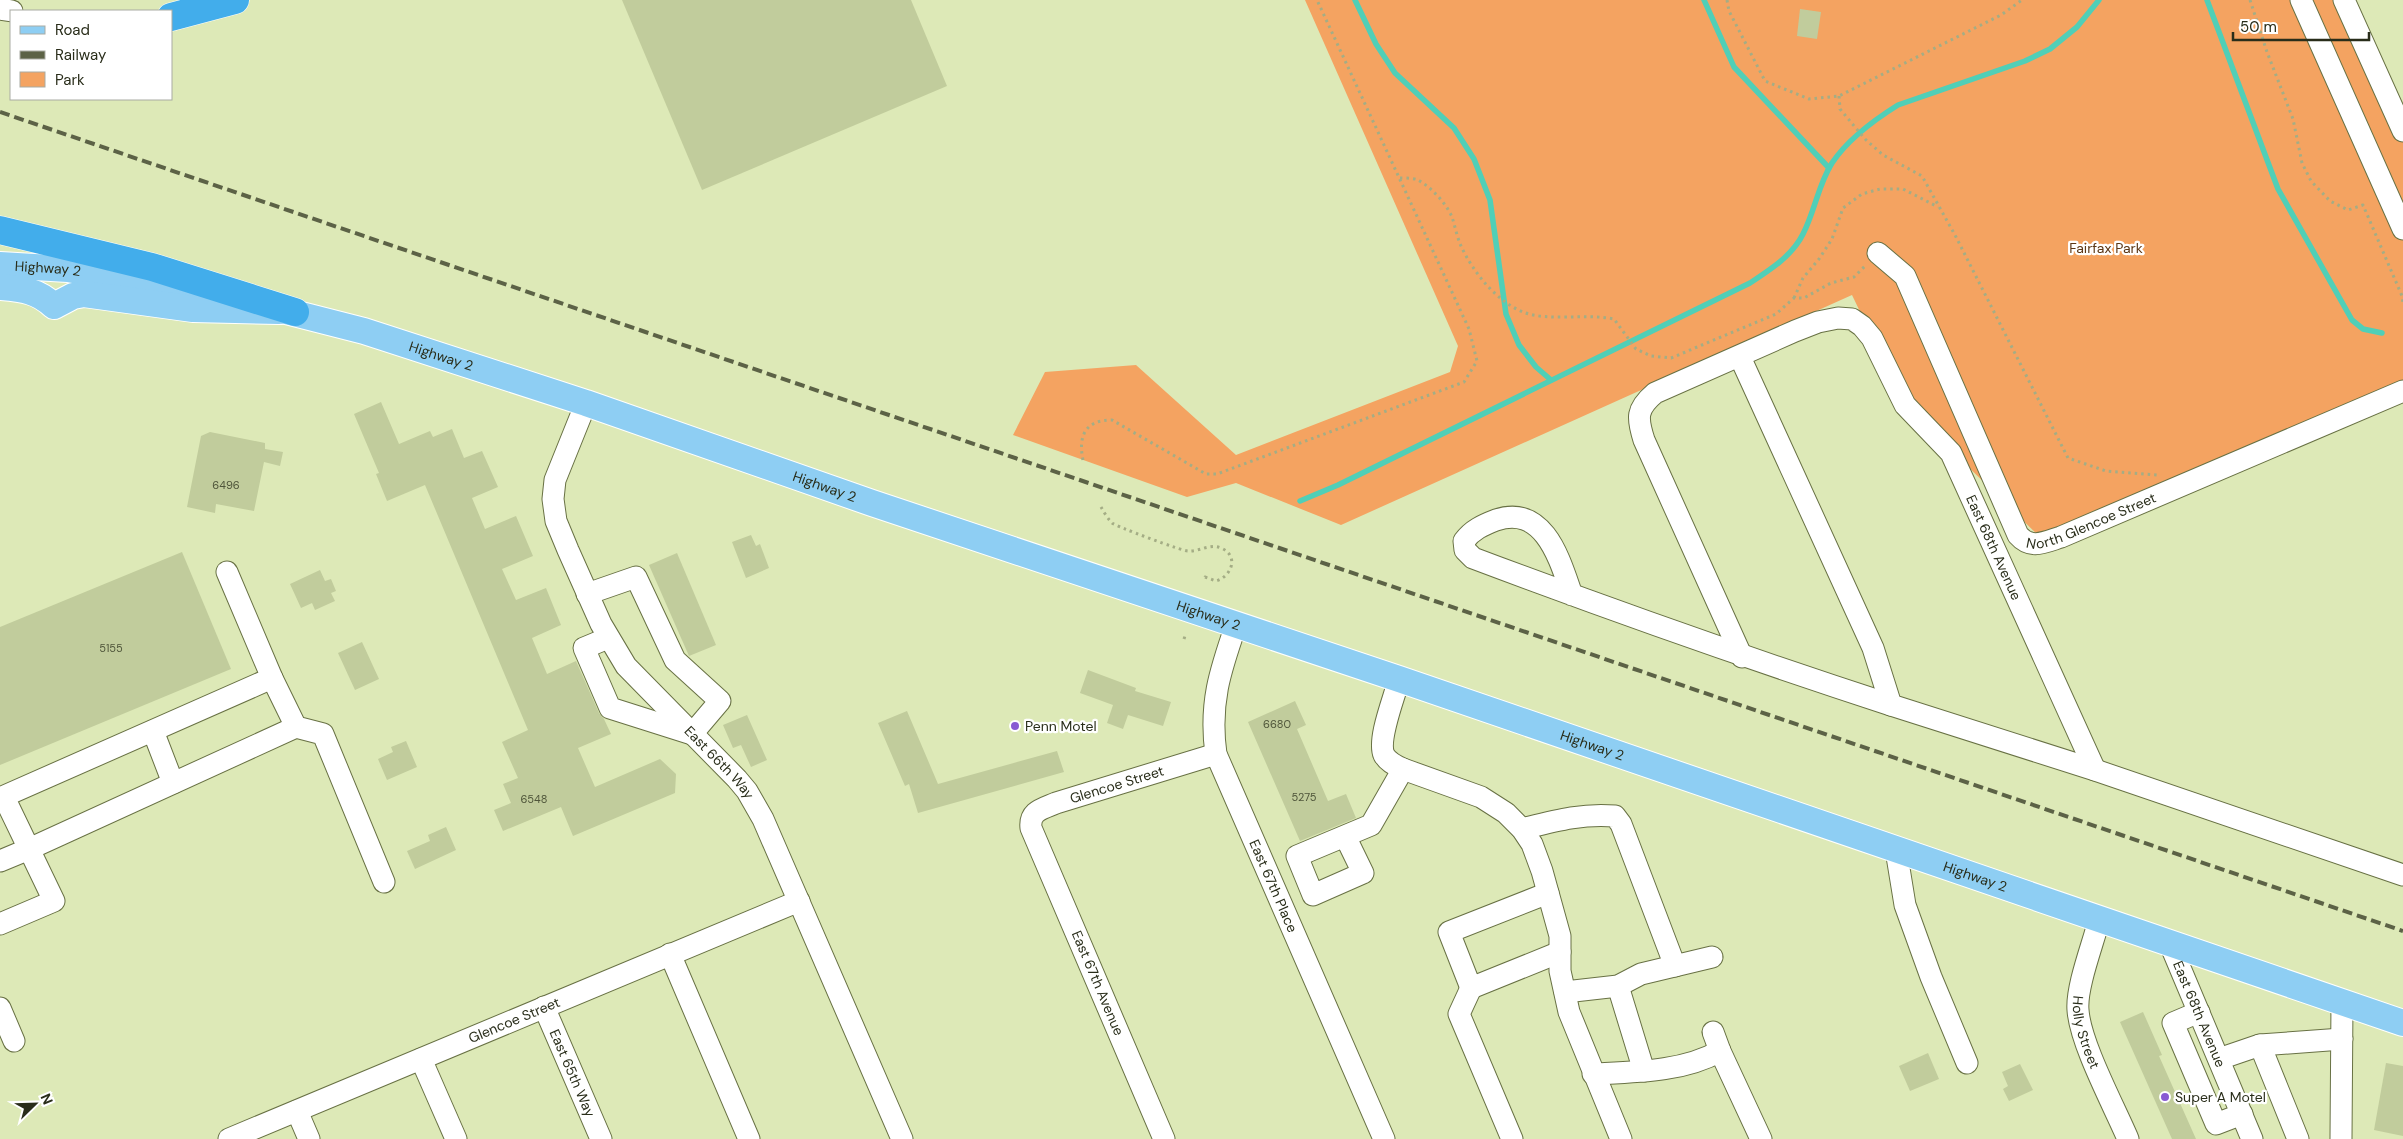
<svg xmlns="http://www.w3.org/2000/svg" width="2403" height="1139" viewBox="0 0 2403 1139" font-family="'DM Sans',sans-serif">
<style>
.green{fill:#f4a361}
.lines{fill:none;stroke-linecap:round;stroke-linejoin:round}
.stream{stroke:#50cfb7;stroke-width:5.5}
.building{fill:#c1cc9c}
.minor-casing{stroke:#687144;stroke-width:23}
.major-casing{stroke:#fff;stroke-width:28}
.highway-casing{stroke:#fff;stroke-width:29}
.path{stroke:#a4ad85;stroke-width:3;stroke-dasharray:2.5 4;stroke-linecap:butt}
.minor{stroke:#fff;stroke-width:21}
.major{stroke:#8ecef3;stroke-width:26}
.highway{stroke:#42adeb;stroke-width:28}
.rail{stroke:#5c6246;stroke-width:4;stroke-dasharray:10 5;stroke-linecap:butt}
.poi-dot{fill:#885ad3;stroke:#fff;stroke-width:2}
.labels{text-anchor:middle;stroke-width:4.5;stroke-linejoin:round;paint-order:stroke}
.number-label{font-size:11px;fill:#4f553a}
.park-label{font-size:14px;fill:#5c3716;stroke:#fff}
.street-label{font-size:14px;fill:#292d1a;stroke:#fff}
.poi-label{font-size:14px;fill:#292d1a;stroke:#fff;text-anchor:start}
</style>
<rect width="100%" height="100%" fill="#dde9b7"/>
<!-- green -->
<path class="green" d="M1305,0h1039l59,131v260l-358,151 -140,-137 -53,-110 -511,230 -105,-42 -49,14 -174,-62 32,-63 91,-7 100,90 214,-83 8,-26z"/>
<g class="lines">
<!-- stream -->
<g class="stream">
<path d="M1355,0l21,44 19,29 59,55 20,31 16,41 16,114 13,31 17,22 15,13"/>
<path d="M1704,0l30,67 95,101"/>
<path d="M2207,0l71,189 74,131 11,9 19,4"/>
<path d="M1300,501l38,-16 412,-202c20,-13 42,-27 53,-49 12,-23 15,-49 29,-71 16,-24 42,-43 66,-58l127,-44 25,-12 27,-22 22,-27"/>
</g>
</g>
<!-- building -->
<g class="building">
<path d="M622,0h289l36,86 -245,104z"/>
<path d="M1800,9l21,3 -4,27 -20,-3z"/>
<path d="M381,402l18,42 31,-13 3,6 19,-8 12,29 18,-7 16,36 -26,11 13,31 31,-13 17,40 -31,13 14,31 30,-12 15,37 -29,13 15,36 29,-13 23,52 5,6 7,15 -33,14 17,39 65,-28 16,15 -1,19 -102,43 -12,-29 -58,24 -9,-21 17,-7 -8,-19 15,-6 -16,-36 26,-12 -103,-245 -38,16 -11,-27 3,-1 -25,-59z"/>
<path d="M210,432l55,11v6l18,3 -3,14 -16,-4 -10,49 -38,-7 -1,9 -28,-6 14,-71z"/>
<path d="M751,535l5,11 4,-2 9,24 -23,10 -14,-36z"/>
<path d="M182,552l49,117 -231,96v-138z"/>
<path d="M677,553l39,92 -27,11 -40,-91z"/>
<path d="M320,570l5,11 6,-2 5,12 -5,2 4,8 -20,9 -3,-7 -11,5 -11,-24z"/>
<path d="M362,642l17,37 -24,11 -17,-37z"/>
<path d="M1088,670l48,18 -1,3 36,11 -8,24 -35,-11 -5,14 -16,-6 6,-18 -33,-12z"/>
<path d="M1295,701l11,24 -9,4 31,72 18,-7 10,24 -56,23 -52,-119z"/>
<path d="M907,711l31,73 119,-33 7,21 -146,41 -9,-29 -4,2 -27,-63z"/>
<path d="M747,715l20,45 -16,7 -10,-22 -8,3 -10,-23z"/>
<path d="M406,741l11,26 -30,13 -9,-21 15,-7 -2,-5z"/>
<path d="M446,827l10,23 -41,19 -8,-18 23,-10 -2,-6z"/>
<path d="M2143,1012l19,43 -3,1 37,83h-24l-52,-117z"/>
<path d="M1928,1053l11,26 -29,12 -11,-25z"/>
<path d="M2386,1063l17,3v70l-29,-6z"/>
<path d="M2020,1064l13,26 -24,11 -6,-12 5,-3 -6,-14z"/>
</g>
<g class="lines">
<!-- minor casing -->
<g class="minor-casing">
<g id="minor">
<path d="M2301,0l102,229"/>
<path d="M2344,0l59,131"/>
<path d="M0,9l12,2"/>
<path id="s1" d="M1878,253l27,23 113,259c13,15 27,7 43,2l342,-146"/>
<path d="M1740,357l133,291 18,57 204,65 308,105"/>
<path id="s2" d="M586,403l-31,77 -2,19 3,22 12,29 33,74 25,42 111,113 10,12 16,28 139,320"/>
<path d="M587,594l49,-17 39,83 45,41 -28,33 -82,-26 -26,-60 24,-10"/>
<path d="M1572,595c-12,-34 -27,-91 -76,-75 -13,5 -24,10 -32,21l1,9 8,8c138,52 277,101 418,147"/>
<path id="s3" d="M1236,625c-16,46 -27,79 -20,129l168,385"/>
<path id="s4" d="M1742,657l-98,-217c-7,-22 -8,-31 11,-47l140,-62 23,-9 20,-4 14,1 10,7 10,12 33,67 46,48 144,317"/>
<path d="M272,678l24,49 27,7 61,148"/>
<path d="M1399,679c-4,17 -22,60 -15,76 4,7 12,11 19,14l78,28 25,16 16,16 10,15 10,27 18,65v35l9,41 52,127"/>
<path d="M153,731l20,52"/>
<path d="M0,798l272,-120 -45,-106"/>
<path d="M1522,829c32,-8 60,-16 93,-13l6,8 54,142"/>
<path d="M1345,836l18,37 -50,22 -16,-39 74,-31 32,-56"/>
<path d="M1896,850l9,55 26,72 36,86"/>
<path d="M0,861l29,-12 -25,-52"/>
<path d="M1548,893l-99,39 22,56 89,-36"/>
<path id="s5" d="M2099,920c-6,24 -23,67 -21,90 2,33 36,96 50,129"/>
<path d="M0,924l54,-23 -25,-52 267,-122"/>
<path id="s6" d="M2170,944l82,195"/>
<path d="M670,954l79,185"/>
<path d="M1618,986l26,85"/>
<path d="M1471,988l-12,26 53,125"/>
<path d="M1565,992l53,-6 23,-12 71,-17"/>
<path id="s7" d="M544,1007l57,132"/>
<path d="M0,1008l14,33"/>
<path d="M2199,1012l-26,11 43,101 26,-10"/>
<path d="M1713,1032l7,19"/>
<path d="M2260,1045l82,-6"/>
<path d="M421,1059l35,80"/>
<path d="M2219,1059l41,-14 38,94"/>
<path d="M1593,1074c42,-2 90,-2 127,-23l41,88"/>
<path d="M297,1111l12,28"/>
<path id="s8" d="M229,1139l570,-238"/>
<path id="s9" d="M1164,1139l-133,-311c-2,-17 11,-19 25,-25l160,-49"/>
<path d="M2341,1139l1,-137"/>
</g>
</g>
<!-- major casing -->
<g class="major-casing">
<g id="major">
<path id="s10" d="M0,265l68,4 143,27"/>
<path d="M0,287c22,2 37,3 54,19l19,-10 11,-2 109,15 86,2"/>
<path id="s11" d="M274,308l90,23 222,72 286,100 527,176 1004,344"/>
</g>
</g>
<!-- highway casing -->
<g class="highway-casing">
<g id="highway">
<path d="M171,17l64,-17"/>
<path d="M0,230l152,37 143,45"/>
</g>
</g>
<!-- path -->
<g class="path">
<path d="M1727,0l2,11 36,70 44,18 30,-3 162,-81 21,-15"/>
<path d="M2250,0l17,52 26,67 9,44 9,18 19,20 18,9 15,-5 39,91 1,7"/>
<path d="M1839,96l1,13 25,30 18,16 39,21 33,59 113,223 38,13 51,4"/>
<path d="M1400,178c5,0 14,0 18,2 13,7 28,23 34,37 3,9 5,20 9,29 12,26 35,55 62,66 25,10 62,1 91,7l22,30 15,7 20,2 105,-44 18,-16h10l27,-15 23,-6 11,-11"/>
<path d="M1794,298l9,-20 16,-19 13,-20 11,-31 19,-14 18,-5h23l35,18"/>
<path d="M1083,460c-5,-24 2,-40 29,-40l94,54h11l247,-92 13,-21 -8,-32 -152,-329"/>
<path d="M1101,507c3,5 7,12 11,16 3,3 70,28 76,28 11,1 22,-8 33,-3 19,8 10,29 -5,33l-11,-4 -1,3"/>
<path d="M1184,639l1,-3"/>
</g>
<!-- minor -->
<use href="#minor" class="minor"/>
<!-- major -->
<use href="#major" class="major"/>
<!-- highway -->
<use href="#highway" class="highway"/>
<!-- rail -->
<path class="rail" d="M0,112l2403,819"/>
</g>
<!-- markers -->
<g class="poi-dot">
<circle cx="1015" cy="726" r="5"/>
<circle cx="2165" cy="1097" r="5"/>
</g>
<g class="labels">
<!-- number labels -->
<g class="number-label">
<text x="226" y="489">6496</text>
<text x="111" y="652">5155</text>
<text x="1277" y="728">6680</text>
<text x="1304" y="801">5275</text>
<text x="534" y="803">6548</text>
</g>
<!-- park labels -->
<g class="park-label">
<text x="2106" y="253">Fairfax Park</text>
</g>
<!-- street labels -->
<g class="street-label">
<text dy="5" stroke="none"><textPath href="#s10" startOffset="48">Highway 2</textPath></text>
<text dy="5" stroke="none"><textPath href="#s11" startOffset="174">Highway 2</textPath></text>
<text dy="5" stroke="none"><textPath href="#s11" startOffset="579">Highway 2</textPath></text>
<text dy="5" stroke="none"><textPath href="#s1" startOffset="398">North Glencoe Street</textPath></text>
<text dy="5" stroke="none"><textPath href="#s4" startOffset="776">East 68th Avenue</textPath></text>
<text dy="5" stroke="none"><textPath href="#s11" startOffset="984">Highway 2</textPath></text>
<text dy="5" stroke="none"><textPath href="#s11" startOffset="1389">Highway 2</textPath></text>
<text dy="5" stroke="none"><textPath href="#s2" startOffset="420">East 66th Way</textPath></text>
<text dy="5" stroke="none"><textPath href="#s9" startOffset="441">Glencoe Street</textPath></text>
<text dy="5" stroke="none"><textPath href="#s11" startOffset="1794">Highway 2</textPath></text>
<text dy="5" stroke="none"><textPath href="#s3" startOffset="276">East 67th Place</textPath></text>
<text transform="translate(1098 983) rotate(67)" y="5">East 67th Avenue</text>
<text dy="5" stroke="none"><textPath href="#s6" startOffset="76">East 68th Avenue</textPath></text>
<text dy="5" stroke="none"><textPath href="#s8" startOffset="309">Glencoe Street</textPath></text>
<text dy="5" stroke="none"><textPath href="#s5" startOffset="116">Holly Street</textPath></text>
<text dy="5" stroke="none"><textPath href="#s7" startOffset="72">East 65th Way</textPath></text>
</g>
<!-- poi labels -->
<g class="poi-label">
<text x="1025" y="731">Penn Motel</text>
<text x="2175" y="1102">Super A Motel</text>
</g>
</g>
<!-- legend -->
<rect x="10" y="10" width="162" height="90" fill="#ffffff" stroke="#a9aba3"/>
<rect x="20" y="26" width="25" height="8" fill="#8ecef3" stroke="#a9aba3"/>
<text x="55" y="35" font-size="15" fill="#292d1a">Road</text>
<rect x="20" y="51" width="25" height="8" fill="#5c6246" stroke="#a9aba3"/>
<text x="55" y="60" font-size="15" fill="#292d1a">Railway</text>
<rect x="20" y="72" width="25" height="15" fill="#f4a361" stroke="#a9aba3"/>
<text x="55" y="85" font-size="15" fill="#292d1a">Park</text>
<!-- north arrow -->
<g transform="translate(35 1104) rotate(67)" stroke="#ffffff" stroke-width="4" paint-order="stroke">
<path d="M0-4L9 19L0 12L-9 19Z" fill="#292d1a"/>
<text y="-8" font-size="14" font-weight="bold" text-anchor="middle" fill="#292d1a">N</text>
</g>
<!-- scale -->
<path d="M2233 32v8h136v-8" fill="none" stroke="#292d1a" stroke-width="2.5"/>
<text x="2240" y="32" font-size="15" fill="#292d1a" stroke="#ffffff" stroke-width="4" paint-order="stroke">50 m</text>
</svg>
